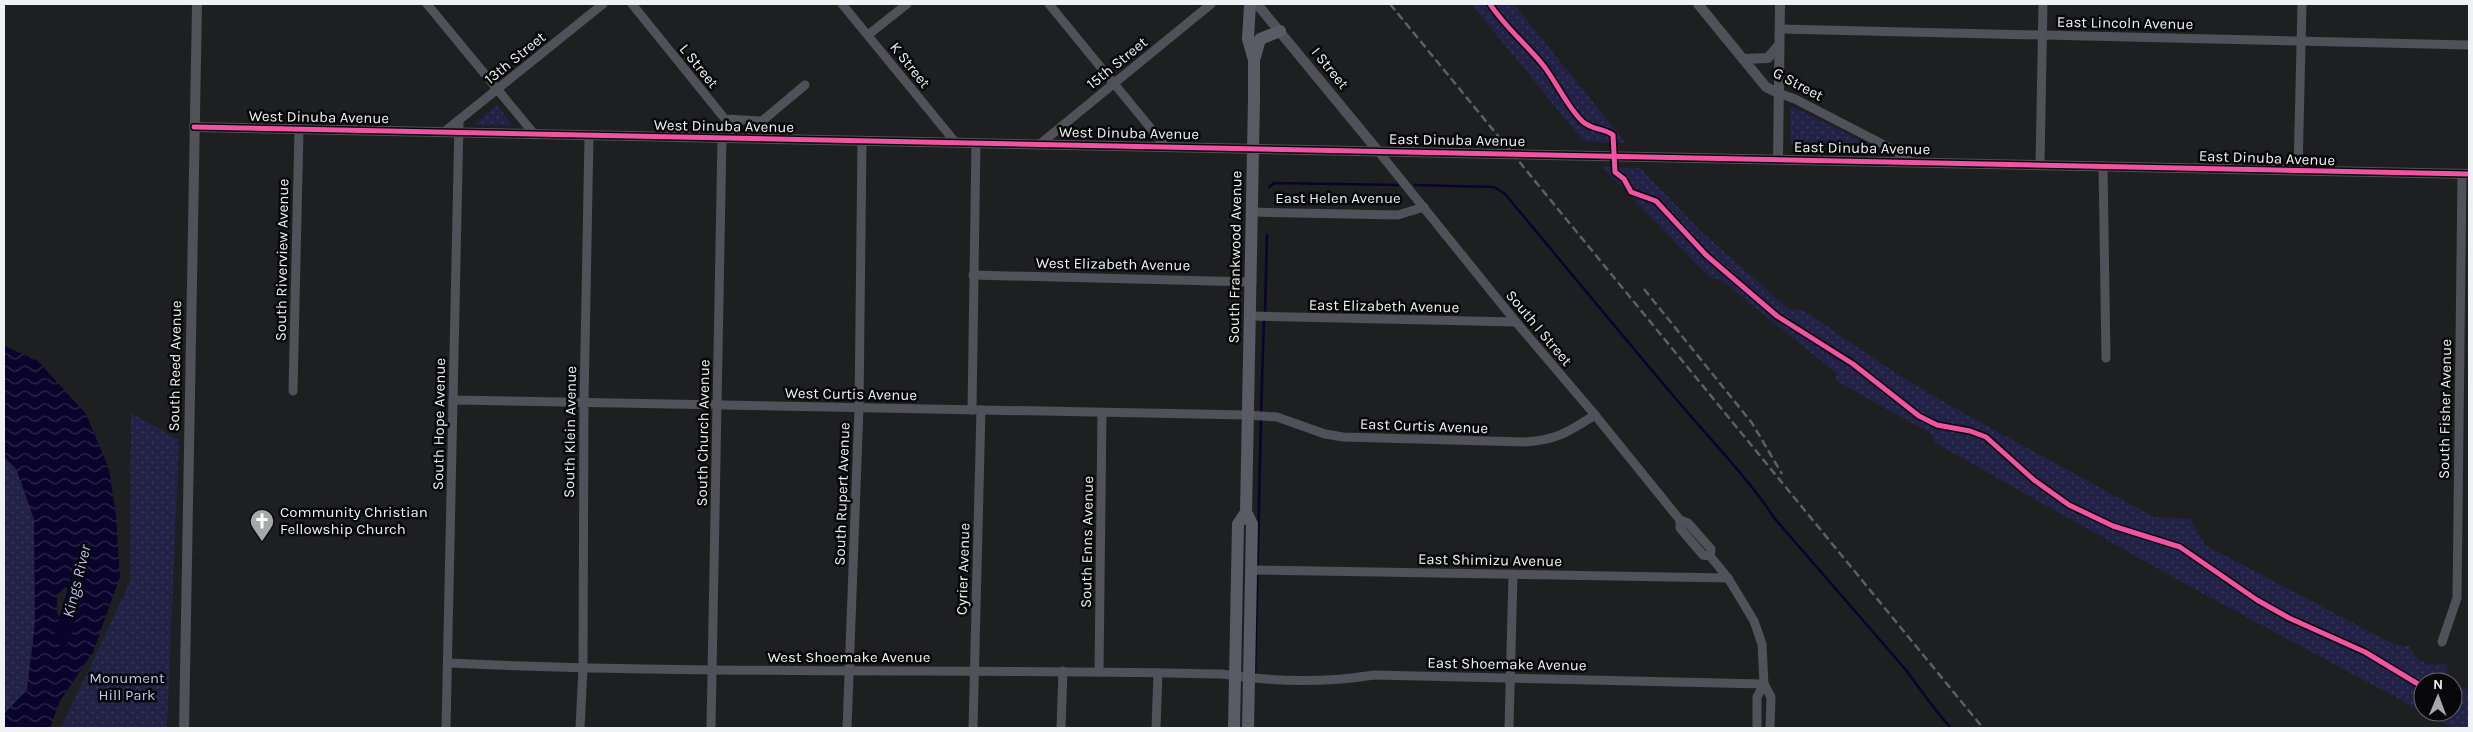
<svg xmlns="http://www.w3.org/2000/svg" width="2473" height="732" viewBox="0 0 2473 732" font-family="Karla,sans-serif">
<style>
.park{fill:url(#park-dots)}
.water{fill:url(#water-waves);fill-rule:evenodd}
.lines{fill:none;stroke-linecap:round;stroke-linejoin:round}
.stream{stroke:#0a032c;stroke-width:2.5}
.river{stroke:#0a032c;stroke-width:16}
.minor{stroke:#505159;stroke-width:9}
.tertiary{stroke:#505159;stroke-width:10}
.primary{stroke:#5a5b64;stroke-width:12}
.rail{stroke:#5e5f61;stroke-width:2.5;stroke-dasharray:8 4;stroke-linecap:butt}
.cycleway-casing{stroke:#08080a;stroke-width:8}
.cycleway{stroke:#f153a3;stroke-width:5}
.labels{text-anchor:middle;stroke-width:5;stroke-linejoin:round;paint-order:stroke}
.street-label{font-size:15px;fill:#f0f1f3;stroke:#08080a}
.poi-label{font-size:15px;fill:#f0f1f3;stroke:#08080a;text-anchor:start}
.park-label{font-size:15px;fill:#bfc3f6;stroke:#08080a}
.water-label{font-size:16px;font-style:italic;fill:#b9bef0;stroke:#08080a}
</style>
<defs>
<pattern id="park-dots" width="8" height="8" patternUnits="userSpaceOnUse" patternTransform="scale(1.25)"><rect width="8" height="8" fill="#212246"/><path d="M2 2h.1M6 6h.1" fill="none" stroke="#373858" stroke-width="1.8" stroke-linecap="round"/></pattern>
<pattern id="water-waves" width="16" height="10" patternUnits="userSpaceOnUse" patternTransform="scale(1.25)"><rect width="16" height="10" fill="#0a032c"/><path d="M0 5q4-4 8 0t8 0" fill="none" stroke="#2e284b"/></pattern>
</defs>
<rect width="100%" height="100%" fill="#1e1f20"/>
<!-- park -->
<g class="park">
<path d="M1471,4h43l112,139 -43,-2z"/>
<path d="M497,105l16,21 -40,-1z"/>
<path d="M1793,107l79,39 1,3 -80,-3 -3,-6v-31z"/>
<path d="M1602,167l38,1 60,62 88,79 15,1 97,66 65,38 189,103 36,2 15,26 190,100 14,1c6,16 21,22 37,17l3,17 3,2h-29v30l-236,-127 -252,-142 -3,-9 -96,-53v-8l-115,-93 -11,-2z"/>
<path d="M131,413l48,27 -12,288h-106l69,-146z"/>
<path d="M4,457l16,17 17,58 -2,91 -4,47 -4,20 -23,26z"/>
<path d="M2453,682l16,9v37h-15l-31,-16h30z"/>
</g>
<!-- water -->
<path class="water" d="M4,346l33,14 49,54 23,55 7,47 4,61 -27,75 -33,49 -10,27h-46v-14l23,-24 8,-67 -1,-104 -18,-51 -12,-11zM65,587l7,5c2,12 0,20 -8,29l-7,-8v-18z"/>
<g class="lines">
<!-- stream -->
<g class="stream">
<path d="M1415,185l79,2 11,7c56,67 110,133 166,199 35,42 74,81 104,126l131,151c15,20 28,40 45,58"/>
<path d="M1269,187l5,-4 124,2"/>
<path d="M1265,314l2,-79"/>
<path d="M1261,413l3,-94"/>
<path d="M1255,676l6,-257"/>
</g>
<!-- river -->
<path class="river" d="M62,637l16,-55"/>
<!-- minor -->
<g class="minor">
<path d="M427,4l108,131"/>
<path d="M632,4l93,115 37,2 43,-36"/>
<path d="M842,4l114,139"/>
<path d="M1049,4l117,143"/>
<path d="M1780,29l689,16"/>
<path d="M868,35l39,-31"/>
<path d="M1778,93l17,6 95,49 20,13"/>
<path d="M444,132l159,-128"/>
<path d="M1040,144l171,-140"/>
<path d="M1378,151l138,171 79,93 85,105 8,3 23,26 -1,7"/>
<path d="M2040,165l3,-161"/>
<path d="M2103,166l3,192"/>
<path d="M2298,171l4,-167"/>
<path d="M1251,212l147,3 26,-8"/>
<path d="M973,275l279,7"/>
<path d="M1251,316l265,6"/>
<path d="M293,391l6,-262"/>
<path d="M453,400l795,15 29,2 48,17 18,3 181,5c33,-2 44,-10 71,-27"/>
<path d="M972,410l4,-267"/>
<path d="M1680,520v8l23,27 7,1 18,22 26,43 8,23 2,40 7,13 -1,31"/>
<path d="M1251,570l477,8"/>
<path d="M2442,642l15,-44 5,-424"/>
<path d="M448,663c258,12 516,5 774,11 50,8 102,9 152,1l390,9"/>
<path d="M1099,672l3,-259"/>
<path d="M446,728l13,-607"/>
<path d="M580,728l3,-59 1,-266 5,-267"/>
<path d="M711,728l11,-590"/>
<path d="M847,728l12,-320 3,-267"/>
<path d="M973,728l8,-318"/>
<path d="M1061,728l2,-57"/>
<path d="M1156,728l2,-55"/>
<path d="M1509,728l4,-154"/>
<path d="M1757,728v-31l7,-13"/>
</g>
<!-- tertiary -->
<g class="tertiary">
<path d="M1257,4l121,147"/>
<path d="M1698,4l68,83 12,6"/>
<path d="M1743,59l25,-1 11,-13"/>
<path d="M194,127l2275,47"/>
<path d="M1778,158l2,-154"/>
<path d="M184,728l13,-724"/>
</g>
<!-- primary -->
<g class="primary">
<path d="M1255,57l5,-18 20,-8"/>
<path d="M1234,728l4,-204 8,-12"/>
<path d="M1248,728l4,-204 -6,-12 8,-413v-39l-6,-21 2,-35"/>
</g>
<!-- rail -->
<g class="rail">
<path d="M1390,4l593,724"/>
<path d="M1644,289l108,134 30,51"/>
</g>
<!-- cycleway casing -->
<g class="cycleway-casing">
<g id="cycleway">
<path d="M1490,4c15,23 36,40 53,61 14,18 23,40 39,56 9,9 22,7 31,14l2,37 9,7 7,13 25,9 50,54 71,61 76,48 66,52 18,9 33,6 16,6 48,43 35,25 44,21 67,21 77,53 32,18 76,34 58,35"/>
<path d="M194,127l2275,47"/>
</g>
</g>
<!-- cycleway -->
<use href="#cycleway" class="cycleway"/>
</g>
<!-- icons -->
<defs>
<g id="church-pin" transform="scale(1.25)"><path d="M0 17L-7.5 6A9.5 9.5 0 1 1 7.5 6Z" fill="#a6a8a9" stroke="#08080a"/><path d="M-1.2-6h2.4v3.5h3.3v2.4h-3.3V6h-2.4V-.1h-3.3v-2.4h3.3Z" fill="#fff"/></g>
</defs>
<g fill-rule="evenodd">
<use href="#church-pin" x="262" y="521"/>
</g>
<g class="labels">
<!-- street labels -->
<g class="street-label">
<text transform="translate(2125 23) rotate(1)" y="5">East Lincoln Avenue</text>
<text transform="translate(515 58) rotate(-39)" y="5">13th Street</text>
<text transform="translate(1117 63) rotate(-39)" y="5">15th Street</text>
<text transform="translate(910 65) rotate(51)" y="5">K Street</text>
<text transform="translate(699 66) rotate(51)" y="5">L Street</text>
<text transform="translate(1330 68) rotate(51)" y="5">I Street</text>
<text transform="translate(1798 84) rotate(28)" y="5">G Street</text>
<text transform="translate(319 117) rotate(1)" y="5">West Dinuba Avenue</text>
<text transform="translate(724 126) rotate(1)" y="5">West Dinuba Avenue</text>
<text transform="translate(1129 133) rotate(1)" y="5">West Dinuba Avenue</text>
<text transform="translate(1457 140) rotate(1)" y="5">East Dinuba Avenue</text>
<text transform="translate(1862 148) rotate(1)" y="5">East Dinuba Avenue</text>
<text transform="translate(2267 158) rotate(2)" y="5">East Dinuba Avenue</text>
<text x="1338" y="203">East Helen Avenue</text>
<text transform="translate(1235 257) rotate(-89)" y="5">South Frankwood Avenue</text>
<text transform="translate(282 260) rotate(-89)" y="5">South Riverview Avenue</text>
<text transform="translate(1113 264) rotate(1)" y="5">West Elizabeth Avenue</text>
<text transform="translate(1384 306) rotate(1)" y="5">East Elizabeth Avenue</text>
<text transform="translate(1539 328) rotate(50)" y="5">South I Street</text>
<text transform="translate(175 366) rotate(-89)" y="5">South Reed Avenue</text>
<text transform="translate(851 394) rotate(1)" y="5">West Curtis Avenue</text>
<text transform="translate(2445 409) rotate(-89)" y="5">South Fisher Avenue</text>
<text transform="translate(439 424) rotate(-89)" y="5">South Hope Avenue</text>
<text transform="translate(1424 426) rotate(2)" y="5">East Curtis Avenue</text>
<text transform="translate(570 432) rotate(-89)" y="5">South Klein Avenue</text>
<text transform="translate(703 433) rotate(-89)" y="5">South Church Avenue</text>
<text transform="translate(842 494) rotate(-88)" y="5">South Rupert Avenue</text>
<text transform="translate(1087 542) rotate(-89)" y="5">South Enns Avenue</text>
<text transform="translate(1490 560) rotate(1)" y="5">East Shimizu Avenue</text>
<text transform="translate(963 569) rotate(-88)" y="5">Cyrier Avenue</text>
<text x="849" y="662">West Shoemake Avenue</text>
<text transform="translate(1507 664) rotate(1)" y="5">East Shoemake Avenue</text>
</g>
<!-- poi labels -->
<g class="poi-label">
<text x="280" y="517">Community Christian<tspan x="280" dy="17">Fellowship Church</tspan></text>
</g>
<!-- park labels -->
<g class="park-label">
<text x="127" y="683">Monument<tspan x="127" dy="17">Hill Park</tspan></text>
</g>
<!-- water labels -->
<g class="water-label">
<text transform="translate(76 581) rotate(-76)" y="6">Kings River</text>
</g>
</g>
<!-- border -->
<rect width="2473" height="732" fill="none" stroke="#f0f1f3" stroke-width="10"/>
<!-- north arrow -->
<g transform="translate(2438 697) rotate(1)"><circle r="24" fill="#08080a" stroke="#656567"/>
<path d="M0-4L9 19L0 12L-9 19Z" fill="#a6a8a9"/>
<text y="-8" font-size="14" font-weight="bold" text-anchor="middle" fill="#f0f1f3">N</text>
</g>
</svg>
